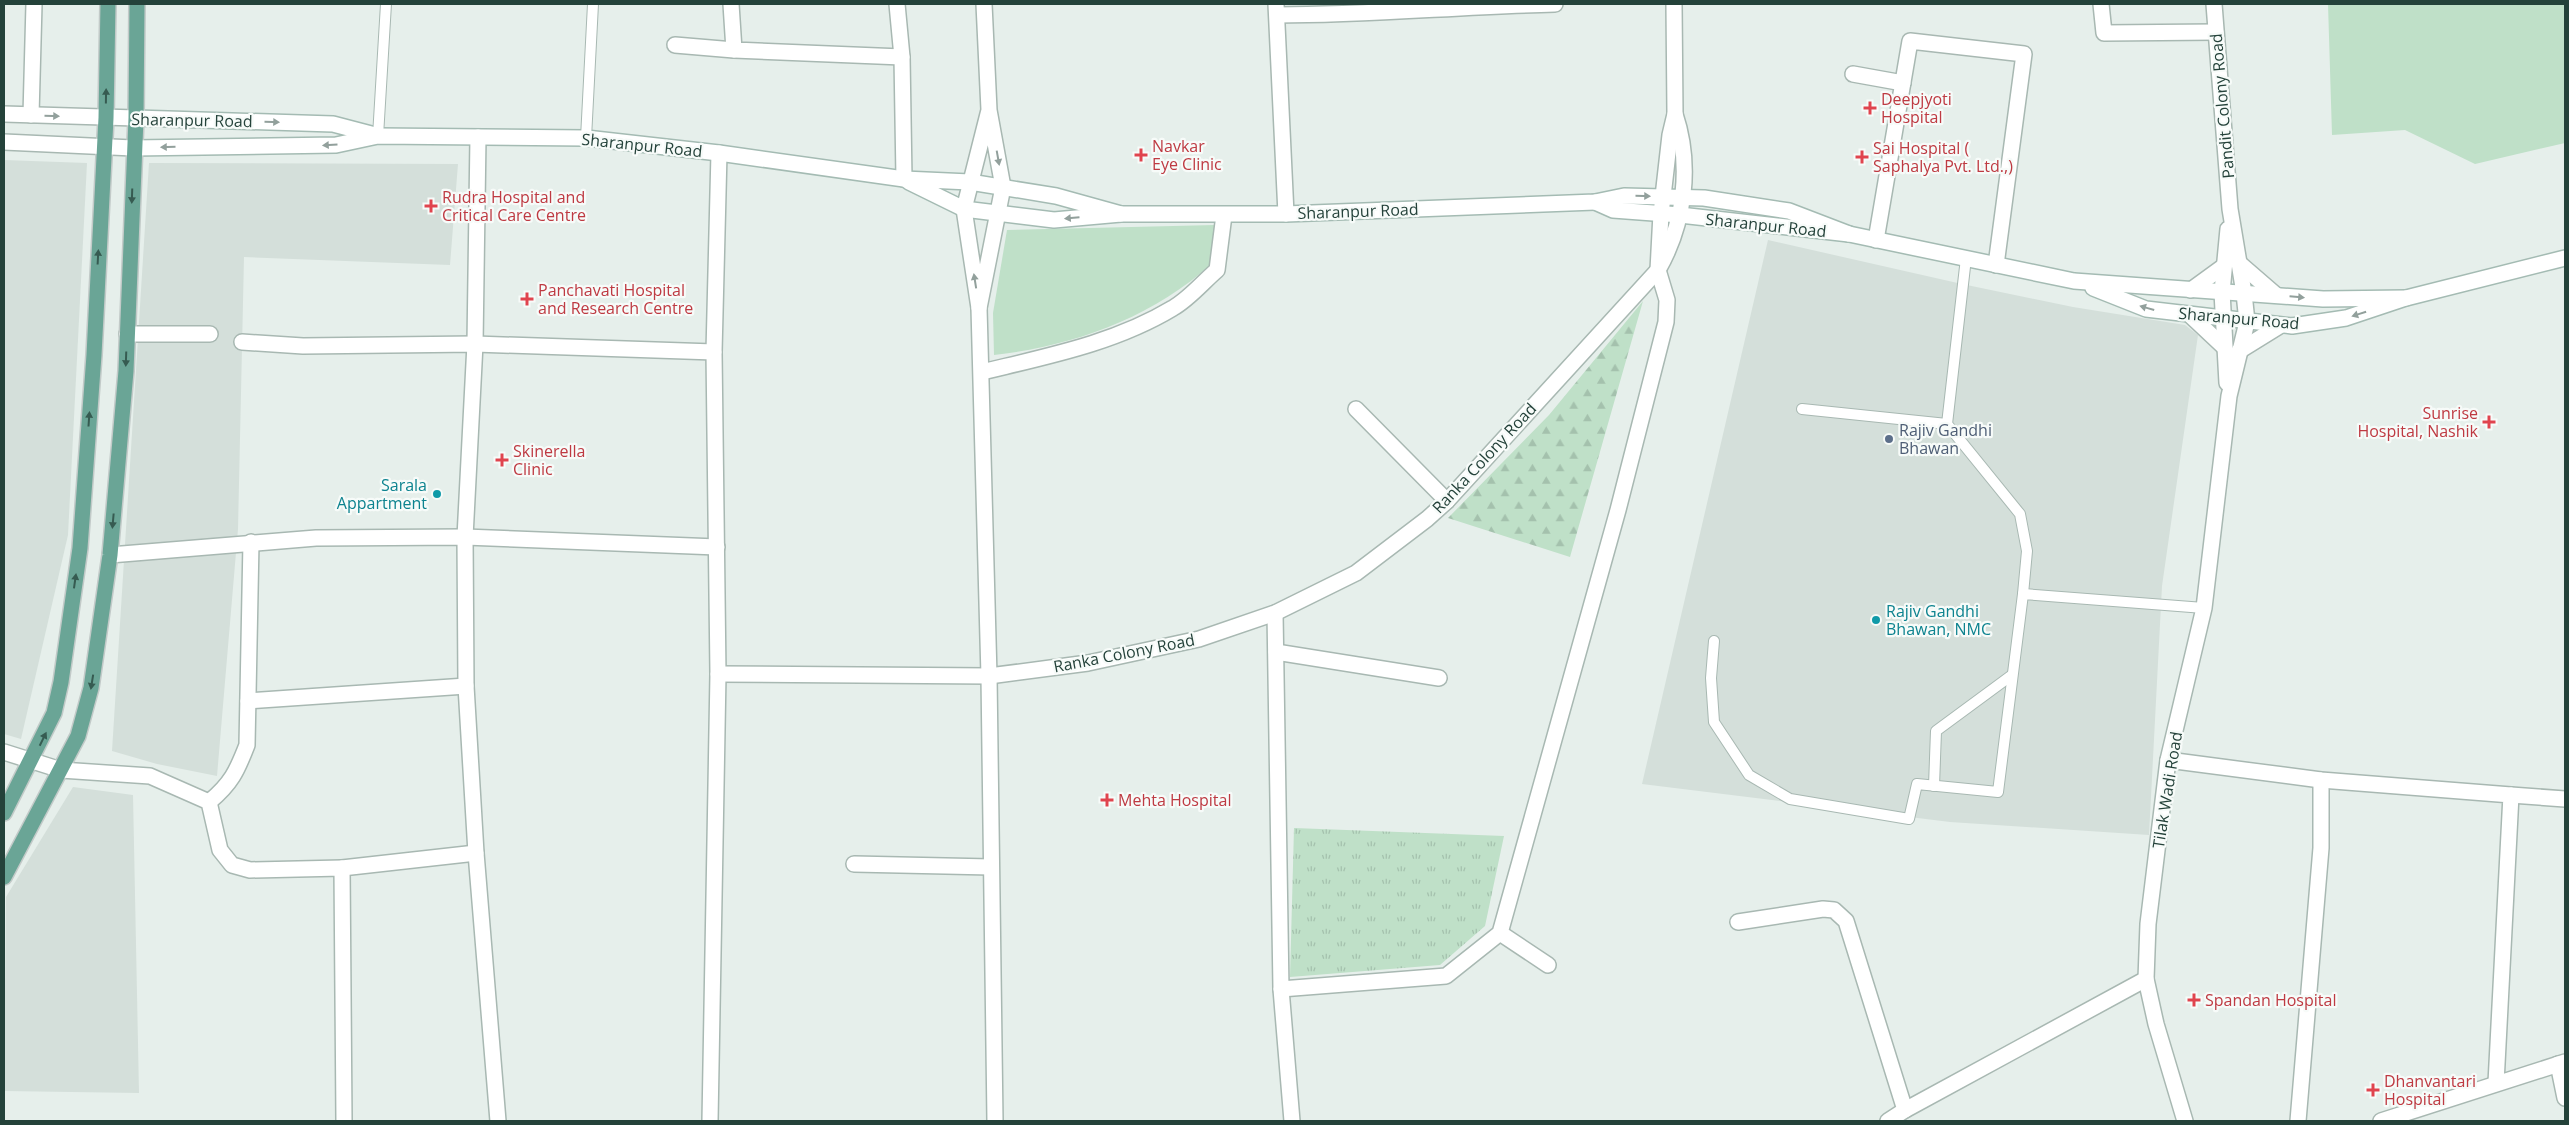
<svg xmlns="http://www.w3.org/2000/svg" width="2569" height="1125" viewBox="0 0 2569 1125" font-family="'Open Sans',sans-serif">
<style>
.built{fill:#d4dfda}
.green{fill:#bfe0c8}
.forest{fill:url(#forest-firs)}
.park{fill:url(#park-tufts)}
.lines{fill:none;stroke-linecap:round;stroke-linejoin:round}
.service-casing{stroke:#a8b8b2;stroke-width:12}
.minor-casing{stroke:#a8b8b2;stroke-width:18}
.tertiary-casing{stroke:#a8b8b2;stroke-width:18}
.secondary-casing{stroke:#a4bbb3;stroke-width:18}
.primary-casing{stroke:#c2cac8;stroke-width:18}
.service{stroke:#fff;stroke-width:10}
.minor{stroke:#fff;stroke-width:15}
.tertiary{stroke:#fff;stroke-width:15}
.secondary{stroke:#fff;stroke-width:15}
.primary{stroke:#6aa596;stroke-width:15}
.oneway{fill:#365b51}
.oneway2{fill:#92a09c}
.health-dot{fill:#e0444e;stroke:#f7fbf9;stroke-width:2}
.service-dot{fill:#5c6f8a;stroke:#f7fbf9;stroke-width:2}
.culture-dot{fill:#0f9aa8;stroke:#f7fbf9;stroke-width:2}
.labels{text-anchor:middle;stroke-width:4.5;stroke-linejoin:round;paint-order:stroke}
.health-label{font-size:16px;fill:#be3a42;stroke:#f7fbf9;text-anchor:start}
.street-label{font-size:16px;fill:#24423a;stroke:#f7fbf9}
.service-label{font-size:16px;fill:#4e5e75;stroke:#f7fbf9;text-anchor:start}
.culture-label{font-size:16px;fill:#0d838f;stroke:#f7fbf9;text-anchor:end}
</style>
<defs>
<pattern id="forest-firs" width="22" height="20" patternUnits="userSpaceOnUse" patternTransform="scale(1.25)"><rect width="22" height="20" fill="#bfe0c8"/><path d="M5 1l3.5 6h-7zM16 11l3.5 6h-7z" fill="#a4c1ad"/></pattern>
<pattern id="park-tufts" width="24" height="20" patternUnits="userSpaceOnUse" patternTransform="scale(1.25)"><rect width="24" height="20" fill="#bfe0c8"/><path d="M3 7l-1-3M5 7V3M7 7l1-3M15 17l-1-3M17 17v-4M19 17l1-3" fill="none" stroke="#a4c1ad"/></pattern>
</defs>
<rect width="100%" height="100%" fill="#e6efeb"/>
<!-- built -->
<g class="built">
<path d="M4,160l83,3 -19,372 -47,204 -17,-5z"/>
<path d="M149,163l309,1 -8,101 -206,-8 -6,272 -21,247 -60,-12 -45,-13z"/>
<path d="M1768,240l194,44 111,23 112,18 13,10 -36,251 -13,249 -199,-13 -308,-38z"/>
<path d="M73,787l60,8 6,298 -135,-2 2,-194z"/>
</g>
<!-- green -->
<g class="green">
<path d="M2328,4h237v139l-90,21 -70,-34 -73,5z"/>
<path d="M1215,225l-4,39c-59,54 -138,82 -217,91l-1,-42 14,-83z"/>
</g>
<!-- forest -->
<path class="forest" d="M1643,301l-73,256 -122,-39 101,-103z"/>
<!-- park -->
<path class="park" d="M1294,828l210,8 -19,90 -45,39 -150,12z"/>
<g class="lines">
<!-- service casing -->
<g class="service-casing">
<g id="service">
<path d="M378,136l8,-132"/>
<path d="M586,138l7,-134"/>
<path d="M1966,258l-19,166 73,90 7,37 -4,43"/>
<path d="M1802,409l145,15"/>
<path d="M1714,641l-3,37 3,44 35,53 41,24 119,20 8,-35 81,8 25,-198 181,14"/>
<path d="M1934,786l2,-55 76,-56"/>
</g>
</g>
<!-- minor casing -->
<g class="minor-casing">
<g id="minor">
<path d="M731,4l3,46 168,7 -5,-53"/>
<path d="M984,4l5,106 14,77 -24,121 -15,-99 25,-99"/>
<path d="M1276,4l10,210"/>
<path d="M2101,4l3,29 112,-1"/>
<path d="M1278,15c93,0 184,-9 277,-11"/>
<path d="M675,45l59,5"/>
<path d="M902,57l2,122"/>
<path d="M1853,74l50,9"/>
<path d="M4,114l132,4"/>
<path d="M31,115l3,-111"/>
<path d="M478,137l-3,207 -10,193 1,149 10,167 22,268"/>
<path d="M4,142l129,6"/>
<path d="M1876,240l34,-199 114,13 -28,211"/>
<path d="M979,308l10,368 6,445"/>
<path d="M127,334h83"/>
<path d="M242,342l61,4 172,-2 239,8"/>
<path d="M982,372c66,-16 133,-29 191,-64 16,-9 30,-26 44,-38l7,-55"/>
<path d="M1356,409l91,92"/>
<path d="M110,555l206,-17 149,-1 252,10"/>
<path d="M1275,613l6,376 165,-13 54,-43 118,-423 48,-188 1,-22 -9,-30 3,-56 9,-79 5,-21 -1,-110"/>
<path d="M1276,652l163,26"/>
<path d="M718,674l271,2 99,-13 111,-24 76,-26 81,-40 71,-54 20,-18 211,-231c27,-47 34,-105 17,-156"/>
<path d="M248,701l218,-15"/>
<path d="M4,752l57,18 89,6 59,26 11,48 12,15 18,5 92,-2 2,253"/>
<path d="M2168,760l153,20 190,15 -15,288"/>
<path d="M2511,795l54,4"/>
<path d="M209,802c22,-18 28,-31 38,-57l4,-203"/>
<path d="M854,864l137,3"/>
<path d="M342,868l134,-15"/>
<path d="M1738,922l85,-13 11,1 12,11 59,189 -17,11"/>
<path d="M1500,933l48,32"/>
<path d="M1281,989l11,132"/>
<path d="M2558,1064l7,34"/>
<path d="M1905,1110l241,-131"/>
<path d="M710,1121l8,-447 -4,-322 5,-199"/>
<path d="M2298,1121l23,-273v-68"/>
<path d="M2381,1121l184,-59"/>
</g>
</g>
<!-- tertiary casing -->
<g class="tertiary-casing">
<g id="tertiary">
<path d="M2239,263l37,32"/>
<path d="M2191,290l33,-24"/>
<path d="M2191,316l33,31"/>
<path d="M2239,351l42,-26"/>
<path d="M2227,383l-5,-91 6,-63"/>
<path d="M2185,1121l-29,-97 -10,-45 2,-55 20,-164 36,-152 25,-212 18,-74 -3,-29 -14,-84 -16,-205"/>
</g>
</g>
<!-- secondary casing -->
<g class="secondary-casing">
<g id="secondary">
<path d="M136,118l197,6 42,11"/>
<path d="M133,148l203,-3 42,-9 208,2 133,15 185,26 66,3 86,14 65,18"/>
<path d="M909,182l55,27 90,11 67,-6h165l309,-12 29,-6 80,2 85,13 60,23"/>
<path d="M1595,202l18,8 67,5 169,19 225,47 249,18 83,-1"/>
<path d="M2093,288l53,21 146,17 54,-8 60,-20 159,-40"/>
</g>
</g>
<!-- primary casing -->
<g class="primary-casing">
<g id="primary">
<path d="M4,813l50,-100 7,-31 19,-134 14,-193 12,-237 2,-114"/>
<path d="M4,877l74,-141 13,-48 19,-133 16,-184 10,-253 1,-114"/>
</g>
</g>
<!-- service -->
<use href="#service" class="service"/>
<!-- minor -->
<use href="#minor" class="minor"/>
<!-- tertiary -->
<use href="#tertiary" class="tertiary"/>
<!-- secondary -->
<use href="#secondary" class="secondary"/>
<!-- primary -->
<use href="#primary" class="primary"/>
</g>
<!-- one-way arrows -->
<defs><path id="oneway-solid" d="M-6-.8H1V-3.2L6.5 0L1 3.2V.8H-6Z" transform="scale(1.25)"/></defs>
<g class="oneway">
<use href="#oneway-solid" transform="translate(106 96) rotate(-89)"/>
<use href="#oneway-solid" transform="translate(132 196) rotate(92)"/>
<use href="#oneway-solid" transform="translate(98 257) rotate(-87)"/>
<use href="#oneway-solid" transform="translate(126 359) rotate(92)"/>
<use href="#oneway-solid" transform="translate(89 419) rotate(-86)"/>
<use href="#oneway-solid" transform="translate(113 521) rotate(95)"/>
<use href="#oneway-solid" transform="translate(75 581) rotate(-82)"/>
<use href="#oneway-solid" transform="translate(92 682) rotate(99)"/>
<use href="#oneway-solid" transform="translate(43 739) rotate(-64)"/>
</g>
<g class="oneway2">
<use href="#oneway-solid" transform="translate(52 116) rotate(2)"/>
<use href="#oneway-solid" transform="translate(272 122) rotate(2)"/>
<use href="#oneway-solid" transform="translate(330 145) rotate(177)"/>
<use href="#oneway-solid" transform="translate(168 147) rotate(179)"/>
<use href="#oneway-solid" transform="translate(998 158) rotate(80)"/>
<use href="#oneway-solid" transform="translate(1643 196) rotate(1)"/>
<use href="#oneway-solid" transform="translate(1072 218) rotate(175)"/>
<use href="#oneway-solid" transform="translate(975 281) rotate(-99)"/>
<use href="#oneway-solid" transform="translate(2297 297) rotate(5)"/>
<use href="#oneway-solid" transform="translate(2147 308) rotate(-164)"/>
<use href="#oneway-solid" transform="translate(2359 314) rotate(162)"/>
</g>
<!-- markers -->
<g class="health-dot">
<path d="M1867.5 100.5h5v5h5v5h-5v5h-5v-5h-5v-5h5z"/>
<path d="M1138.5 147.5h5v5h5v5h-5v5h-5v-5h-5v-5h5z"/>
<path d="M1859.5 149.5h5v5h5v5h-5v5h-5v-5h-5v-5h5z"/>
<path d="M428.5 198.5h5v5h5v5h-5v5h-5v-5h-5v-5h5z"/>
<path d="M524.5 291.5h5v5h5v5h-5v5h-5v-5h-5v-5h5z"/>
<path d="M2486.5 414.5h5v5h5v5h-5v5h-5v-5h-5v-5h5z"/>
<path d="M499.5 452.5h5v5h5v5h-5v5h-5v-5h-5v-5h5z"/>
<path d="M1104.5 792.5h5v5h5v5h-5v5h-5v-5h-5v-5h5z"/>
<path d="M2191.5 992.5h5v5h5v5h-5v5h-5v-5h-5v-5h5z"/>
<path d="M2370.5 1082.5h5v5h5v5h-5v5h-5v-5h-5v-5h5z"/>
</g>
<circle class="service-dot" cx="1889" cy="439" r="5"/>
<g class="culture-dot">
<circle cx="437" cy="494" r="5"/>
<circle cx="1876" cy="620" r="5"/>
</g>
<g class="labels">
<!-- health labels -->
<g class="health-label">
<text x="1881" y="105">Deepjyoti<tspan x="1881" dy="18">Hospital</tspan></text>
<text x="1152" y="152">Navkar<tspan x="1152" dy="18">Eye Clinic</tspan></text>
<text x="1873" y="154">Sai Hospital (<tspan x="1873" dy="18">Saphalya Pvt. Ltd.,)</tspan></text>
<text x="442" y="203">Rudra Hospital and<tspan x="442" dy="18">Critical Care Centre</tspan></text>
<text x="538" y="296">Panchavati Hospital<tspan x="538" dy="18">and Research Centre</tspan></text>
<text x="2478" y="419" text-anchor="end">Sunrise<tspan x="2478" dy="18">Hospital, Nashik</tspan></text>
<text x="513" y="457">Skinerella<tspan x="513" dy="18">Clinic</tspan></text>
<text x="1118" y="806">Mehta Hospital</text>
<text x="2205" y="1006">Spandan Hospital</text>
<text x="2384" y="1087">Dhanvantari<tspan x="2384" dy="18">Hospital</tspan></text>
</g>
<!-- street labels -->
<g class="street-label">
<text transform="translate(2222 106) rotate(-95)" y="6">Pandit Colony Road</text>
<text transform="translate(192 120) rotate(1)" y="6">Sharanpur Road</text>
<text transform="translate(642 145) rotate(6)" y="6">Sharanpur Road</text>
<text transform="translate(1358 211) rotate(-2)" y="6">Sharanpur Road</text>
<text transform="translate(1766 225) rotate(6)" y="6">Sharanpur Road</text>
<text transform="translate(2239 318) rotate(5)" y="6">Sharanpur Road</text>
<text transform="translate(1484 458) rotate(-47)" y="6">Ranka Colony Road</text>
<text transform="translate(1124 653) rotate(-11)" y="6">Ranka Colony Road</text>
<text transform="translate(2167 790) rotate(-81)" y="6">Tilak Wadi Road</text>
</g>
<!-- service labels -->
<g class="service-label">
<text x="1899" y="436">Rajiv Gandhi<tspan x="1899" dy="18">Bhawan</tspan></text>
</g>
<!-- culture labels -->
<g class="culture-label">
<text x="427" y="491">Sarala<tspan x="427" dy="18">Appartment</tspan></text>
<text x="1886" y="617" text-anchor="start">Rajiv Gandhi<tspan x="1886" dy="18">Bhawan, NMC</tspan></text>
</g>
</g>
<!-- border -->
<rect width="2569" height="1125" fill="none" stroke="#24423a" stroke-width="10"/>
</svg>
